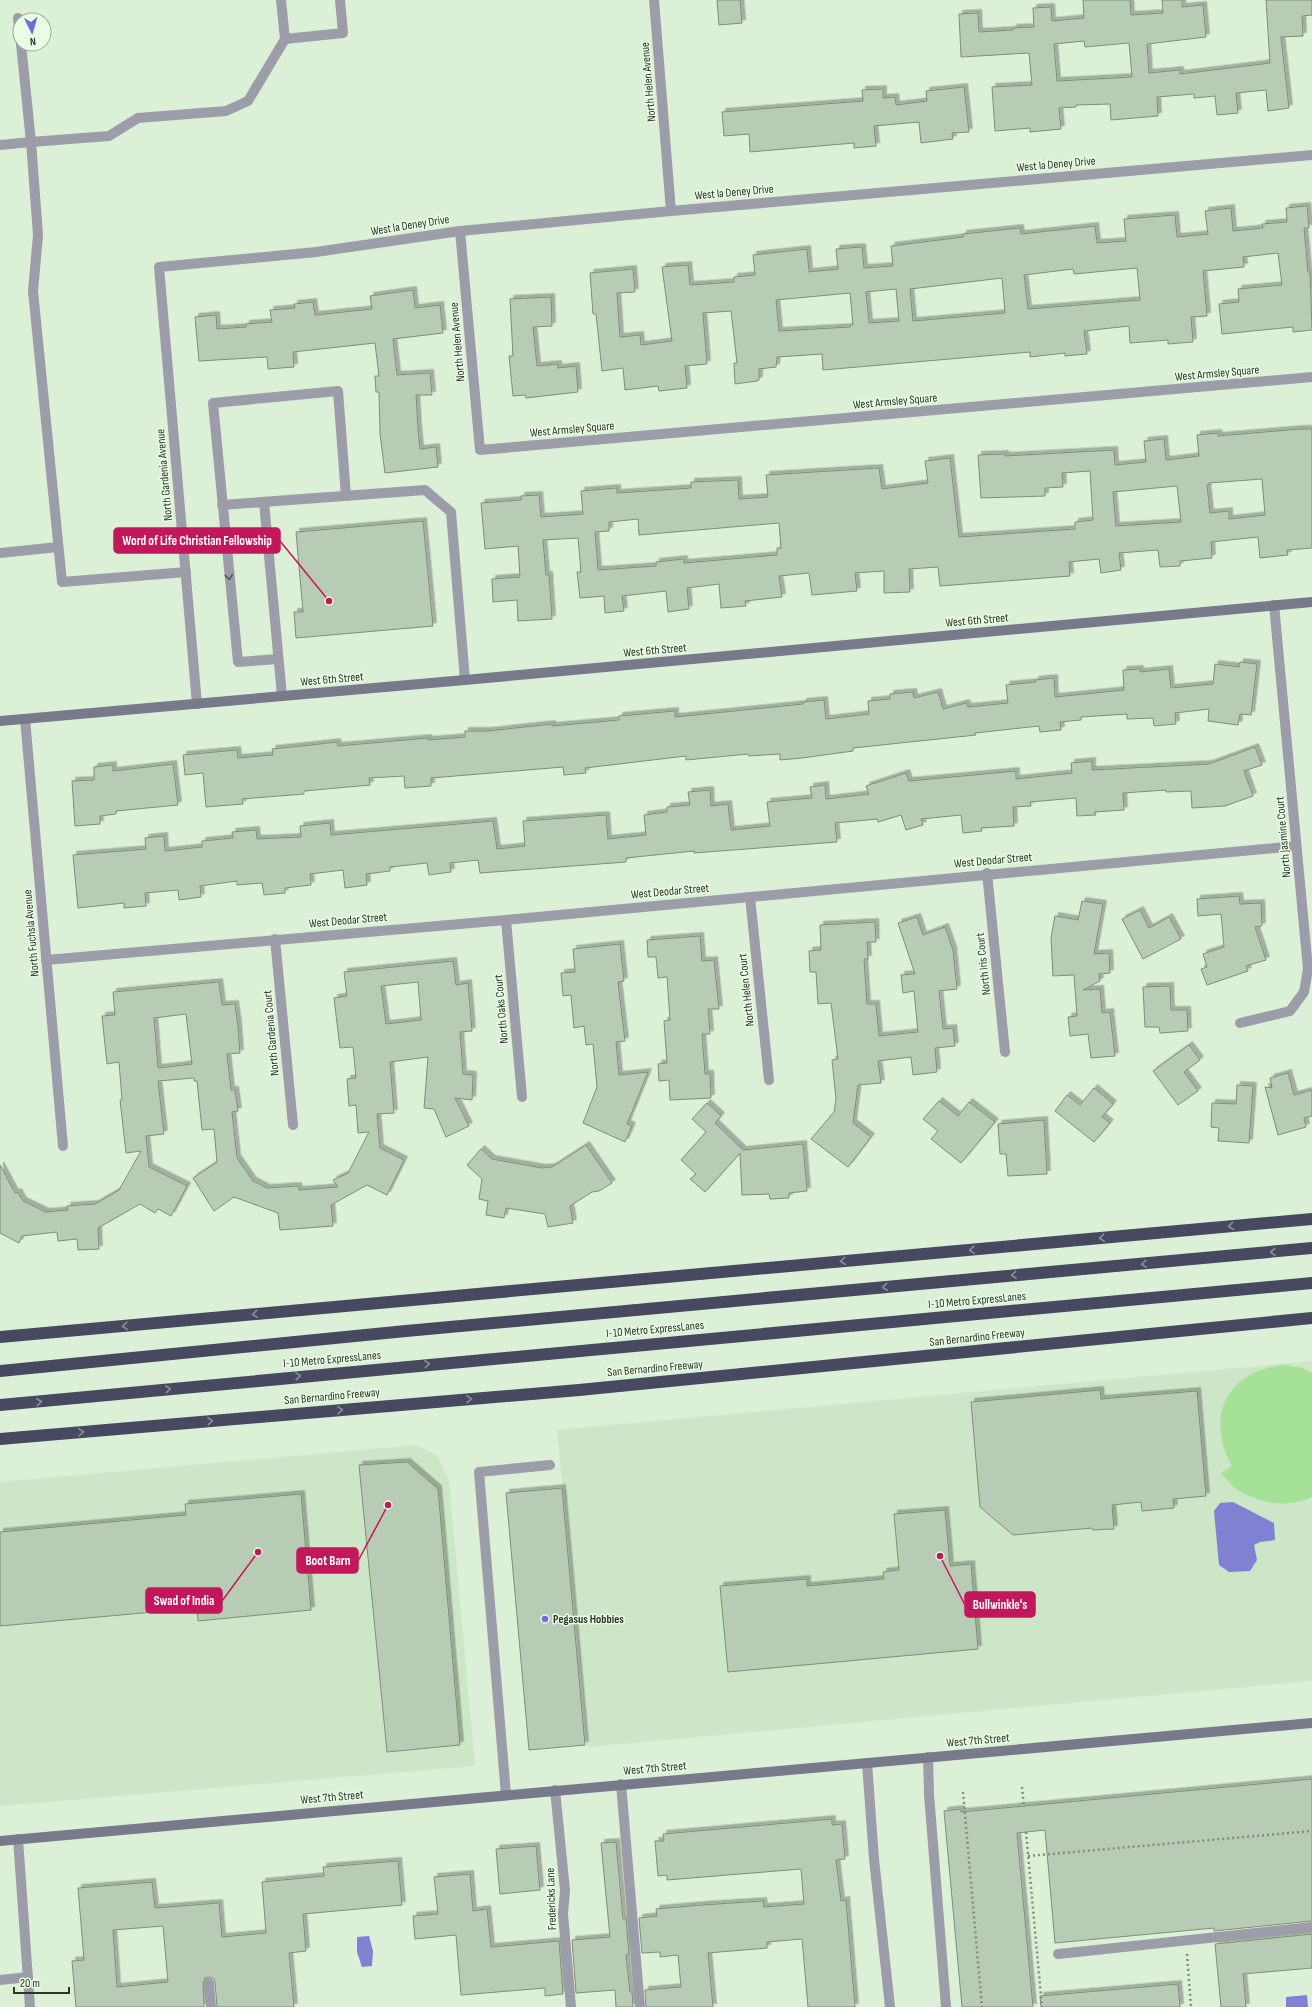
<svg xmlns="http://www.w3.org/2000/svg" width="1312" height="2007" viewBox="0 0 1312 2007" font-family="'Sofia Sans Condensed',sans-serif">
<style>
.built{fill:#cee6c8}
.green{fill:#a6e198}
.water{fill:#8081d3}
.building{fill:#b8cbb4;stroke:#7d8e79;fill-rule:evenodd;filter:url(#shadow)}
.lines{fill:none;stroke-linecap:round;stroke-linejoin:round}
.path{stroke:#808e7d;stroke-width:2.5;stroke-dasharray:2 3;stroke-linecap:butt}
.lane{stroke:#9c9da9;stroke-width:10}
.street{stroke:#9c9da9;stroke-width:10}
.secondary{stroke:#78798a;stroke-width:10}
.highway{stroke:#484960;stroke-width:12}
.oneway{stroke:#545958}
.oneway2{stroke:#889195}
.poi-dot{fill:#706ae5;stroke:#e9fde5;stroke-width:1.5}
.labels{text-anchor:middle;stroke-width:3;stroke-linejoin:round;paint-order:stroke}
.street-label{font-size:12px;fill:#2e352c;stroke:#e9fde5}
.poi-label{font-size:12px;font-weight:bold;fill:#2e352c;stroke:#e9fde5;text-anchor:start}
.leader{fill:none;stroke:#c2185b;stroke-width:1.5}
.callout-dot{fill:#c2185b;stroke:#e9fde5;stroke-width:1.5}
.callout{fill:#c2185b;stroke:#c2185b;stroke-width:1.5}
.callout-label{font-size:13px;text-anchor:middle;font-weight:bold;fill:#fff}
</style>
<defs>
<filter id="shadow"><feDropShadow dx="3.5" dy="-3.5" stdDeviation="0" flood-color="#0004"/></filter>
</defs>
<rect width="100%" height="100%" fill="#dcf0d8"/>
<!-- built -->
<g class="built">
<path d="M1312,1361v320l-724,66 -31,-317z"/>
<path d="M417,1445l20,10 12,25 26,286 -475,40v-324z"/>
</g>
<!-- green -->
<path class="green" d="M1286,1365l16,3 10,5v124c-24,12 -57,6 -78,-10 -5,-4 -9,-10 -13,-14l11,-7c-28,-51 -4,-97 54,-101z"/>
<!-- water -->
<g class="water">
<path d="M1233,1502l41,21 1,17 -15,2 -6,3 3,15 -7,11 -21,1 -10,-7 -5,-54 6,-8z"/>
<path d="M369,1936l4,15 -1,15 -10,1 -5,-15v-15z"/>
<path d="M1307,1995l1,12h-22v-10z"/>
</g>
<!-- building -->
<g class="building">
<path d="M717,0h23l2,23 -23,2z"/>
<path d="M1083,0h47l1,15 32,-2 -1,-13h20v7l21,-2 3,32 -59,7 2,29 31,-3v4l90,-11 -4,-63h46v15l-10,1 1,20 -22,1 8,71 -21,3 -2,-21 -30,3 2,20 -21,2 -2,-19 -21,2v-4l-37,3 1,19 -47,4 -1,-16 -34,1v2l-17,1 2,21 -31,3v-4l-35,3 -3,-44 40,-2 -3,-32 -68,4 -2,-43 19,-1 1,19 34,-2v-2l21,-1 -1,-19 18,-1 1,14 32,-3zM1084,41l1,6 44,-4 3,34 -75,4 -3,-37z"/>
<path d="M964,87l5,45 -17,1 1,6 -32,4 -2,-21 -45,4 2,20 -22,2v-5l-104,9 -1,-18 -25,2 -2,-24 141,-11 -1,-11 21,-1v9l12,-1 1,8 31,-4 -1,-10z"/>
<path d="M1307,206l2,22h-5l4,44h2l2,58 -19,2v-5l-71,7 -3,-30 20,-2 -1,-13 44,-4 -4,-32 -35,4 1,10 -41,4 4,45 -16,1 2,25 -25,2v-4l-38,3 -1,-17 -45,5 3,23 -22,2v-3l-35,4v-5l-207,18 -1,-16 -45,3 -1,10 -17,2v11l-2,1 -22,3 -1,-21h3l-6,-52 -28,2 4,51 -22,2 2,22 -28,3 -1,-5 -33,4 -2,-22 -21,3 -6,-57h-3l-3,-41 43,-4 2,23 -18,1 3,44 20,-2 1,10 31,-4 -10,-74 26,-2 2,20 44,-3v-5l21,-2 -2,-20 54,-6 2,23 29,-3 -2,-20 26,-2 2,21 29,-2 -2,-20 72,-9v-3l57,-6 1,6 74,-8 2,17 29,-2 -2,-22 51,-4 2,22 31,-3 -3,-23 26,-3 2,23 30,-3 -1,-4 25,-2 -1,-14zM1137,268l3,32 -112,9 -4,-34 49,-6 1,5zM1002,278l3,35 -92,8 -3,-32zM896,289l3,32 -30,2 -3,-31zM850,293l3,32h-3v2l-71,4 -3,-31z"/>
<path d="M413,290l2,18 25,-3 3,28 -50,6 4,36 33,-2 2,22h-16l2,33 2,21 16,-2 2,20 -53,6 -5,-39 -1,-42h-3l-1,-16h4l-4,-33 -82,9 1,15 -26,2 -1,-12 -68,4 -4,-44 21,-2 1,14 29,-2v-3l26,-2 -2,-12 25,-2 -1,-4 19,-2 2,13 57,-6 -2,-13z"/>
<path d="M551,297l1,29 -19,1 4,39 21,-2v4l18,-2 2,26 -52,6 -1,-3 -12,1 -4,-40h4l-3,-57z"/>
<path d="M1300,429h12v119l-25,2 1,5 -28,3 -2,-21 -47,5 1,16 -32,3v5l-20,1 -2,-17 -39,3 2,17 -20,3 -2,-14 -30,3 1,14 -130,10 -2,-19 -29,2 1,23 -26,1v-22l-29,2 2,18 -45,4 -3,-22 -30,3 3,21 -37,4 1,5 -25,2 -2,-24 -32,4 2,21 -21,3 -2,-21 -44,5 2,15 -19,2 -1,-17 -24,2 -3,-26h4l-3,-34 -35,2 3,35h3l3,44 -34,2 -1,-21 -24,2 -1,-23 28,-2 -2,-31 -33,3 -4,-46 40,-3v-4l18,-1 2,22 42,-3 -2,-23 36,-3v5l74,-5v-6l47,-2 1,19 29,-2 -2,-22 113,-7 3,21 46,-6 -3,-22 25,-3 9,79 116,-8v-7l18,-2 -3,-49 -28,2 1,14 -18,1v8l-64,2 -3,-43 27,-1v2l109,-6 1,15 31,-3 -2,-21 20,-2 2,21 33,-4 -2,-21 21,-2v3zM1262,479l3,36 -36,4v-8l-19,2 -3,-28h2v-2zM1177,486l4,36 -65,4 -3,-34zM638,519l1,16 140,-12 2,25h-4v7l-93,8v-4l-28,3v4l-58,4 -3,-38 14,-1v-9z"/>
<path d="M423,521l10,105 -137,12 -2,-26h9l-7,-80z"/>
<path d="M1240,662l17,2 -6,51 -11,-1 -2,11 -30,-4 1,-12 -34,4 1,11 -22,2 -1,-8 -26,1v-5l-46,3v3l-21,2 1,8 -21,2 -1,-6 -64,7 1,2 -123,13v3l-51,7 -22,2v-6l-31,2 -1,-2 -62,6v-4l-101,12 1,5 -22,2 -1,-8 -132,11v8l-26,2 -1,-12 -35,2 1,7 -66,6v3l-62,5 1,5 -37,3 -3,-34 -18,2 -2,-20 54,-5 1,8 35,-3 -1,-6 39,-4 26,-3 1,4 90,-8v2l37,-3v-6h23l64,-7v2l67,-6v-4l56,-5v6l128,-13v-2l21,-2 2,19 43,-5 -1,-13 22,-2v-5l23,-2 1,6 24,-6 5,17 23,-6 2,4 40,-4 -2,-18 30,-3 -1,-2 19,-2 1,19 69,-7 -1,-20 17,-1v3l29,-3 2,19 42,-4 2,-20 24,3z"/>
<path d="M1255,747l7,18 -18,6 9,25 -28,10 -33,2 -1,-17 -25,1v-2l-43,3 1,17 -29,2 1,3 -19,1 -1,-18 -46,4 1,4 -18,1 1,19 -33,2 1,3 -19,2 -2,-18 -40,4 2,6 -17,5 -5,-15 -23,7 -1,-3 -42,4 2,19 -143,11v-2l-68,7v4l-146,11 -2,-13 -28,3 1,9 -22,3 -2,-12 -37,4v4l-24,3 1,11 -22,3 -2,-18 -33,4 1,11 -26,3v5l-21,2 -2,-12 -25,2v-4l-37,5 1,11 -22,3 -1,-10 -33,3 1,13 -22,2v-5l-46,5 -5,-53 73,-6 -1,-11 19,-2 1,15 37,-4v-6l31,-3 -1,-6 24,-2 1,9 44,-2 -1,-11 30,-3 1,12 162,-14 4,28 28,-3 -2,-25 83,-6 2,24 38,-4 -2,-20 23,-3v-5l23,-2 -2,-13 22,-2 1,16 17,-2 3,26 39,-4 -3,-24 45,-4 -2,-11 15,-2 1,14 43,-5 -3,-8 40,-13 3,8 107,-10v8l56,-6 -1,-10 21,-2v9l117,-6z"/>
<path d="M173,764l5,41 -62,6v3l-16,2v8l-25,2 -3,-45 22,-1v-13l19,-2v6z"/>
<path d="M1239,896l1,8 21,-1 1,23 -7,1 11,33 -20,6 2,5 -41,14 -6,-16 6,-2 -4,-13 21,-7 -3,-33 -23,2 -1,-17z"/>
<path d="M1082,901l21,3 -9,50 15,-1 1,20 -11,1 1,7 -17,9 17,-1 2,24 8,-1 5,44 -24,2 -3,-24 -18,2 -2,-19 9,-1 -3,-41 -21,1 -2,-38 4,-22 23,4z"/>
<path d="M1140,910l9,18 20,-11 12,22 -38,20 -21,-40z"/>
<path d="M917,917l6,18 22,-8 8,23 4,39 -18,2 4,38 10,-1 2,18 -20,2 2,24 -24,3 -2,-18 -33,4 3,22 -23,2 -5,38 18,14 -23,30 -37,-28 23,-27 2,-13 -4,-39 6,-1 -7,-56 -13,1 -2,-32h-6l-1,-21 12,-1 -1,-25 55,-3 1,20h-9l1,17h-4l3,45h9l3,32 39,-4 -4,-41 -11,2 -2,-18 14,-1 -17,-51z"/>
<path d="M700,936l2,25 12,-1 5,49h-11l2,25h-8l3,40h5l1,24 -41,2 -1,-20 -10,1 -1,-17 9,-1 -3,-42 6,-1 -3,-43 -9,1 -2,-21h-8l-1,-17z"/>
<path d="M620,944l4,37 -6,1 7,59 -9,1 3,33 29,-3 -21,52 5,2 -7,16 -42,-19 14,-36 -4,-43 -7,1 -2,-19 -10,2 -3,-33 -8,1 -2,-23 14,-1 -2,-23z"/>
<path d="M453,961l3,24 12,-2 4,48 -12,1 3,42 10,1 -1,25 -17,-2 14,28 -23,11 -12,-28 -10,-1 4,-51 -38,5 4,51 -17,1 3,34 24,12 -17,35 -20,-10 -36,20 2,21 -53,4 -2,-17 -44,-16 -20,14 -21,-33 24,-16 -3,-33 -12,1 -5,-49h-3v-3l-36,3 6,53 -18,2 3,31 38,19 -16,30 -13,-7 -3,4 -15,-9 -42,24 1,21 -21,1 -1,-11 -19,2 -1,-9 -35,4 -3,7 -19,-10v-68l15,28 3,-1 5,9 23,11 22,-2 -1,-4 28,-2 24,-14 22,-39 -15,2 -6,-53h2l-3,-38 -12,2 -5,-48 13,-1 -2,-23 106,-10 3,23 13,-1 3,22 2,27 -13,1 4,36h4l3,21 -6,1 5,46 16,23 14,7 31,-2 1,4 39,-3 -5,-7 15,-7 21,-41 -11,1 -2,-28 -7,1 -2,-27 9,-1 -3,-31 -13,1 -6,-50 13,-2 -3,-24zM418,982l3,38 -35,4 -5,-38zM186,1014l6,50 -34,4 -4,-50z"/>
<path d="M1170,986l1,24h16l1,21 -28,2 -1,-6h-14l-2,-40z"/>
<path d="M1189,1045l11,15 -16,12 14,19 -20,14 -25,-34z"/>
<path d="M1288,1073l6,22 18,-5v26l-8,2 2,9 -28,8 -13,-48 7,1 -2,-10z"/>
<path d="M1237,1085l16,1 -4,57 -31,-2 1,-13 -8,-1 1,-24 24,1z"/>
<path d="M1094,1088l19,16 -11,13 8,6 -16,19 -39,-31 12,-16 13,10z"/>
<path d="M939,1101l19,15 11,-14 26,20 -34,41 -30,-24 7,-8 -15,-12z"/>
<path d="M707,1103l14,13 -6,7 28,27 60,-6 4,47 -18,2v5l-19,1 -1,-5 -27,1 -2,-42 -35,39 -15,-13 6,-5 -15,-14 25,-28 -14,-13z"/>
<path d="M1044,1120l3,54 -39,2 -2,-22h-6l-2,-30z"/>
<path d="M586,1145l26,38 -13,8 -7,1 -22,14 3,17 -25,4 -3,-13 -39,-6 -2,10 -18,-3 2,-14 -9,-2 3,-20 -15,-14 14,-16 11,10 50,9 10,-1z"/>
<path d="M1100,1390l1,9 96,-8 9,105 -33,3 1,9 -32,3 -1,-9 -29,3 2,24 -21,1 -1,-2 -79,7 -33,-28 -9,-105z"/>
<path d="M407,1462l31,27 22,256 -73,7 -28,-287z"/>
<path d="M562,1488l23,257 -56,5 -23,-257z"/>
<path d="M301,1494l10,116 -113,11 -1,-13 -197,18v-94l186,-17 -1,-11z"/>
<path d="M945,1510l5,56 21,-2 7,85 -250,23 -8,-86 87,-7v7l77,-7 -1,-7 16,-2 -5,-56z"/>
<path d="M1312,1779v142l-98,10v-3l-159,15 -10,-113 -28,3 16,174h-71l-18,-196 17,-2v3z"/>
<path d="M832,1819v6l10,-1 3,35 -9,1 5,41 5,-1 9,107h-47l-6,-68 -35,3v6l-59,5 5,54h-67l-1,-17 36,-3 -3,-32 -18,2v-5l-18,1 -3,-35 18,-2 -1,-7 46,-4 61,-4 1,6 40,-3 -3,-35 -134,11v-5l-9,1 -3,-35h9l-1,-7z"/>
<path d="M616,1842l7,77h3l3,35 -3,1 4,37h2l1,15h-17l-1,-17 -39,3 -4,-53 38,-3 -9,-94z"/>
<path d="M536,1846l4,44 -40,4 -4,-45z"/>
<path d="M398,1861l4,44 -99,9 3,37 -17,2 5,54h-77l-2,-25 -1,-3 -5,-2 -4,1 -2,5 1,24h-128l-4,-46 12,-1 -6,-72 74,-6 3,26 64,-5 3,34 44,-4 -4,-51 62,-6 -1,-9zM163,1926l5,56 -51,5 -4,-57z"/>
<path d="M470,1874l3,37 14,-2 4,38 68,-6 4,53 -18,2v-8l-84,7 -5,-60 -41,4 -2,-23 25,-2 -4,-37z"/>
<path d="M1312,1934v34l-69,6 3,33h-25l-6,-63z"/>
<path d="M1178,1984l2,23h-139l-1,-11z"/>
</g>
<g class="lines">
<!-- path -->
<g class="path">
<path d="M1022,1787l2,19"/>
<path d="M963,1792l19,215"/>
<path d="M1026,1832l16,175"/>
<path d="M1028,1856l284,-25"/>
<path d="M1187,1954l4,53"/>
</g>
<!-- lane -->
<g class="lane">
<path d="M18,18l2,19"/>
<path d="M285,39l58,-6 -3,-33"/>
<path d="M21,44l10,98 78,-6 29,-18 88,-7 22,-10 37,-62 -4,-39"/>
<path d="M0,145l31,-3 7,93 -5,56 29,291 124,-10"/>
<path d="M264,502l18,194"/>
<path d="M222,505l203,-15 26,22 14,168"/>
<path d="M183,543l42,-5"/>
<path d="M0,553l58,-6"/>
<path d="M278,659l-40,3 -25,-259 125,-12 8,105"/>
<path d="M928,1757l1,37 17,213"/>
<path d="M867,1763l7,96 16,148"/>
<path d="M621,1784l19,223"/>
<path d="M506,1795l-27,-323 71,-7"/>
<path d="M1058,1954l254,-27"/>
<path d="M0,1980l28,-3"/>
<path d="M209,1983l2,24"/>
</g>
<!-- street -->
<g class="street">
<path d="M654,0l17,211"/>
<path d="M460,231l20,219 832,-73"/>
<path d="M197,704l-38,-437 157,-15 144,-21 211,-20 641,-56"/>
<path d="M25,719l38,427"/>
<path d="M987,873l18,179"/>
<path d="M750,897l19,183"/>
<path d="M506,920l16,177"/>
<path d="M275,939l18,186"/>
<path d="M46,960l460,-40 790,-74"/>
<path d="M1240,1023l50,-12 14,-19 4,-23 -34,-364"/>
<path d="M555,1790l10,100 -2,24 8,93"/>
<path d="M18,1839l12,168"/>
</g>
<!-- secondary -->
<g class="secondary">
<path d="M0,721l465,-41 847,-78"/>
<path d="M0,1841l1312,-118"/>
</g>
<!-- highway -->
<g class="highway">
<path d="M0,1337l1312,-118"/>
<path d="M0,1371l406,-40 906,-83"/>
<path d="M0,1405l1312,-122"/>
<path d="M0,1439l579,-49 733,-72"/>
</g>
</g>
<!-- one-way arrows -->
<defs><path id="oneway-chevron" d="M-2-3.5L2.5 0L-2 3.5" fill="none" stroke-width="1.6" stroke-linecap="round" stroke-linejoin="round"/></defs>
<use class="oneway" href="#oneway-chevron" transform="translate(229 577) rotate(84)"/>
<g class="oneway2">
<use href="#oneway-chevron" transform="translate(1231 1226) rotate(175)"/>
<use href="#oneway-chevron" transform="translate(1102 1238) rotate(175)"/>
<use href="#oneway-chevron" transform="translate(972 1250) rotate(175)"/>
<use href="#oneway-chevron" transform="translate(1273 1252) rotate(175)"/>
<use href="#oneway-chevron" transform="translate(843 1261) rotate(175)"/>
<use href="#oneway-chevron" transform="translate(1144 1264) rotate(175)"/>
<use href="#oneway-chevron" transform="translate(1014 1275) rotate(175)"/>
<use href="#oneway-chevron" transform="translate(885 1287) rotate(175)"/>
<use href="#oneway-chevron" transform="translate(255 1314) rotate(175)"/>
<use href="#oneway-chevron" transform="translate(125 1326) rotate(175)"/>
<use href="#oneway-chevron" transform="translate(427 1364) rotate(-5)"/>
<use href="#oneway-chevron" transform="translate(298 1376) rotate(-5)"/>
<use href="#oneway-chevron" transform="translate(168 1389) rotate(-6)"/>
<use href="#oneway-chevron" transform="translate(469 1399) rotate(-5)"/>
<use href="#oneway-chevron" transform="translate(39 1402) rotate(-6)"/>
<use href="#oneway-chevron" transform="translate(340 1410) rotate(-5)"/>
<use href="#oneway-chevron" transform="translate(210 1421) rotate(-5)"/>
<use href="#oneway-chevron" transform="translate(81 1432) rotate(-5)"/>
</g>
<!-- markers -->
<circle class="poi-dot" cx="545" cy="1619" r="4"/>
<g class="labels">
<!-- street labels -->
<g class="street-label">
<text transform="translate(648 82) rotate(-95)" y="4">North Helen Avenue</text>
<text transform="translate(1056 164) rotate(-5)" y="4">West la Deney Drive</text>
<text transform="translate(734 192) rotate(-5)" y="4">West la Deney Drive</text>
<text transform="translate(410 225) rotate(-9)" y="4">West la Deney Drive</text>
<text transform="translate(457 342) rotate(-95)" y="4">North Helen Avenue</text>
<text transform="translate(1217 373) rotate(-5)" y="4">West Armsley Square</text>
<text transform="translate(895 401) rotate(-5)" y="4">West Armsley Square</text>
<text transform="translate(572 429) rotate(-5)" y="4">West Armsley Square</text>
<text transform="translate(164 475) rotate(-95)" y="4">North Gardenia Avenue</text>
<text transform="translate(977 620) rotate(-5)" y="4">West 6th Street</text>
<text transform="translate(655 650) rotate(-5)" y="4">West 6th Street</text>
<text transform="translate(332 679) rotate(-5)" y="4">West 6th Street</text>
<text transform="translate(1283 837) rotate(-95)" y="4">North Jasmine Court</text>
<text transform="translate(993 860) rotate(-5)" y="4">West Deodar Street</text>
<text transform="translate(670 891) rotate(-5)" y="4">West Deodar Street</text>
<text transform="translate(348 920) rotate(-5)" y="4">West Deodar Street</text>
<text transform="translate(31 933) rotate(-95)" y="4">North Fuchsia Avenue</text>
<text transform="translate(983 964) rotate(-96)" y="4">North Iris Court</text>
<text transform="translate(746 990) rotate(-96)" y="4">North Helen Court</text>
<text transform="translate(501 1009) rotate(-95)" y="4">North Oaks Court</text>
<text transform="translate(271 1033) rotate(-95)" y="4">North Gardenia Court</text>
<text transform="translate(977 1300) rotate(-5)" y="4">I-10 Metro ExpressLanes</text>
<text transform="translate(655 1329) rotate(-5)" y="4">I-10 Metro ExpressLanes</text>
<text transform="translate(977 1337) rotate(-6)" y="4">San Bernardino Freeway</text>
<text transform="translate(332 1359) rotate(-5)" y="4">I-10 Metro ExpressLanes</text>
<text transform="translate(655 1368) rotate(-5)" y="4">San Bernardino Freeway</text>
<text transform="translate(332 1396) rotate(-5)" y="4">San Bernardino Freeway</text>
<text transform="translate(978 1740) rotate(-5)" y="4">West 7th Street</text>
<text transform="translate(655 1768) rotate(-5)" y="4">West 7th Street</text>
<text transform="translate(332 1797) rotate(-5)" y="4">West 7th Street</text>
<text transform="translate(551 1899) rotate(-92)" y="4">Fredericks Lane</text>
</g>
<!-- poi labels -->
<g class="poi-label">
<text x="553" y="1623">Pegasus Hobbies</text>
</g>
</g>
<!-- callouts -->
<path class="leader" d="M329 601L280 541M388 1505L358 1561M258 1552L222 1601M940 1556L965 1605"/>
<g class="callout-dot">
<circle cx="329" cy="601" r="4"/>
<circle cx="388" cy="1505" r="4"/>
<circle cx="258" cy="1552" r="4"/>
<circle cx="940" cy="1556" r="4"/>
</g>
<g class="callout">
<rect x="114" y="528" width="166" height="25" rx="4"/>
<rect x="297" y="1548" width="61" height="25" rx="4"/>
<rect x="146" y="1588" width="76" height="25" rx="4"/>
<rect x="965" y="1592" width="70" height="25" rx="4"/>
</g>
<g class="callout-label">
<text x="197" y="545">Word of Life Christian Fellowship</text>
<text x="328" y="1565">Boot Barn</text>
<text x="184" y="1605">Swad of India</text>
<text x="1000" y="1609">Bullwinkle's</text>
</g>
<!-- north arrow -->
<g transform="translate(32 32) rotate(175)"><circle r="19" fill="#e9fde5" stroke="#9ead9b"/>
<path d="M0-3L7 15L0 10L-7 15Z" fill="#706ae5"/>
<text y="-6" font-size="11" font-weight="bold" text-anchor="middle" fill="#2e352c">N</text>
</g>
<!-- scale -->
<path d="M14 1987v6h55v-6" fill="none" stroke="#2e352c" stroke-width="2"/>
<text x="20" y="1987" font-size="12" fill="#2e352c" stroke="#e9fde5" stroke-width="3" paint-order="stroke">20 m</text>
</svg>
